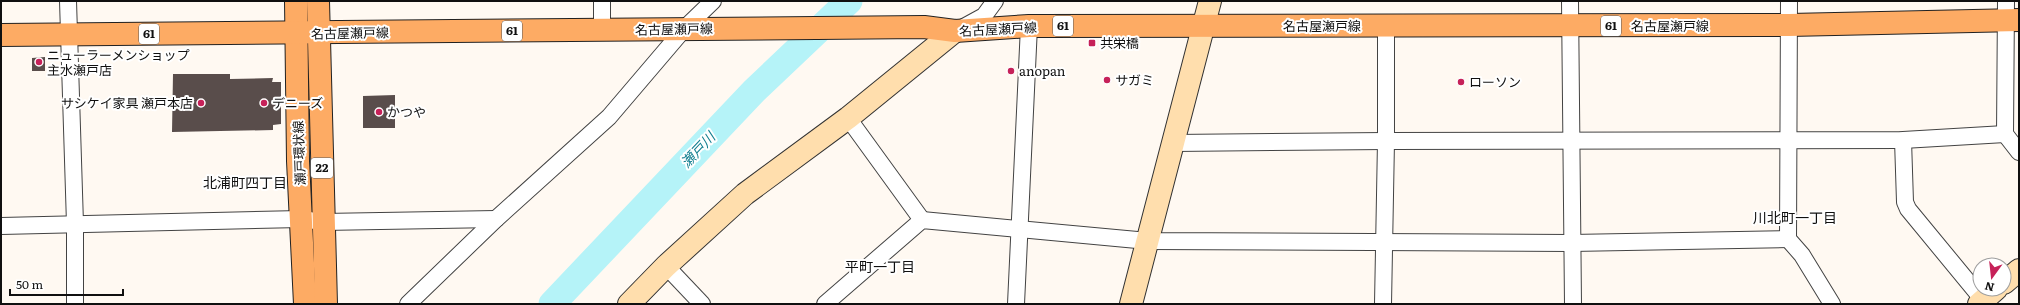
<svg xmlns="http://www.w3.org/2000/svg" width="2020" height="305" viewBox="0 0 2020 305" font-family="Literata,'Noto Sans JP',serif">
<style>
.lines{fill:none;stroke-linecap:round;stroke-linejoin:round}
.river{stroke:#b5f3f8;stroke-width:27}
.building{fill:#594d4b}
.street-casing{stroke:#434343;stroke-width:18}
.secondary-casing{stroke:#323232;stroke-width:24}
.primary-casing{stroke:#212121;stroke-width:24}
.street{stroke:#fff;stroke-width:16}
.secondary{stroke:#ffdead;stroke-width:22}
.primary{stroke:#fdab64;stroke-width:22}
.poi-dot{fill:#c62159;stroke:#fff;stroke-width:1.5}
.labels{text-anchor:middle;stroke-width:4;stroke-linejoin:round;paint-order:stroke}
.shield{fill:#fff;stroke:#585858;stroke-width:1}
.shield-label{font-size:12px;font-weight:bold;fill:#101010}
.street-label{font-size:13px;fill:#101010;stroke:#fff}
.poi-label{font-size:13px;fill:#101010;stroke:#fff;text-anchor:start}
.water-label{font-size:14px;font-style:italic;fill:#137f90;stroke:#fff}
.neighbourhood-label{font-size:14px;fill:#101010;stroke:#fff}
</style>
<rect width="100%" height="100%" fill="#fff9f2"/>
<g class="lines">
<!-- river -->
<path class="river" d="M552,304l202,-213 95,-90"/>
</g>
<!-- building -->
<g class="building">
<path d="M45,57v14h-13v-13z"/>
<path d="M173,74h57v5l43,-1 -1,4h9v42l-8,1v5l-101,2z"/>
<path d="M395,95v33h-32v-32z"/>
</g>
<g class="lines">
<!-- street casing -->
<g class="street-casing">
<g id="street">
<path d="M68,1l7,223v80"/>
<path d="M1570,1l3,303"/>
<path d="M1789,1l-1,238 14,16 30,49"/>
<path d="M2006,1l-1,133 14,18"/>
<path d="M962,28l22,-12 11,-15"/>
<path d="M602,30v-29"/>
<path d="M848,118l74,102"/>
<path d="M1903,140l2,62 3,7 75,91"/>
<path d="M1173,143l213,-2 517,-1 102,-6"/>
<path d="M1,226l300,-7 22,3 173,-3"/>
<path d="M666,266l36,38"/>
<path d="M408,304l88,-85 113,-102 75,-88 29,-28"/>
<path d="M825,304l97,-84 226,21 423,2 217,-4"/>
<path d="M1016,304l13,-278"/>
<path d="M1383,304l3,-163v-115"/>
</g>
</g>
<!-- secondary casing -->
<g class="secondary-casing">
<g id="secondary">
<path d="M2004,283l15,-13"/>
<path d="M629,304l37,-38 79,-72 103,-76 107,-87"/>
<path d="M1131,304l79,-303"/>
<path d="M1979,304l17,-15"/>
</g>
</g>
<!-- primary casing -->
<g class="primary-casing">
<g id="primary">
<path d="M296,1l2,160 7,143"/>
<path d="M318,1l8,303"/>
<path d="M1,35l923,-8 31,4 74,-5 760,-1 230,-5"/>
</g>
</g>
<!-- street -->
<use href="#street" class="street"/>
<!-- secondary -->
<use href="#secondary" class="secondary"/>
<!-- primary -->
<use href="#primary" class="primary"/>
</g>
<!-- markers -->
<g class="poi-dot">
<rect x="1088" y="39" width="8" height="8" rx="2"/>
<circle cx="39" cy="62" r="4"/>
<circle cx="1011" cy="71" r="4"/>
<circle cx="1107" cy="80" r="4"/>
<circle cx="1461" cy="82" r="4"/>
<circle cx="201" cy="103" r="4"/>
<circle cx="264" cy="103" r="4"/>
<circle cx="379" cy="112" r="4"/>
</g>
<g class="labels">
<!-- shield labels -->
<g class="shield">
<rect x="1053" y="16" width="20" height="20" rx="3"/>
<rect x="1601" y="16" width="20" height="20" rx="3"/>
<rect x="502" y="21" width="20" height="20" rx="3"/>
<rect x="139" y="24" width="20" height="20" rx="3"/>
<rect x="311" y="158" width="22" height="20" rx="3"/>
</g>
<g class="shield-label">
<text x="1063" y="30">61</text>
<text x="1611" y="30">61</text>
<text x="512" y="35">61</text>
<text x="149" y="38">61</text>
<text x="322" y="172">22</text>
</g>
<!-- street labels -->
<g class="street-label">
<text x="1322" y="31">名古屋瀬戸線</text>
<text x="1670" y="31">名古屋瀬戸線</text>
<text transform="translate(674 29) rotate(-1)" y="5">名古屋瀬戸線</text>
<text transform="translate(998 29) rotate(-3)" y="5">名古屋瀬戸線</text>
<text transform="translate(350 33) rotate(-1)" y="5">名古屋瀬戸線</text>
<text transform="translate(299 153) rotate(-92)" y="5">瀬戸環状線</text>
</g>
<!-- poi labels -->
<g class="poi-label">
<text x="1100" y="48">共栄橋</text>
<text x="47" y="60">ニューラーメンショップ<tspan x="47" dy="15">主水瀬戸店</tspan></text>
<text x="1019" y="76">anopan</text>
<text x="1115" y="85">サガミ</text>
<text x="1469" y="87">ローソン</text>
<text x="193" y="108" text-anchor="end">サシケイ家具 瀬戸本店</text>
<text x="272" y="108">デニーズ</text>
<text x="387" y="117">かつや</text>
</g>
<!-- water labels -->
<g class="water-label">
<text transform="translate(698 150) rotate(-47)" y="5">瀬戸川</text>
</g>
<!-- neighbourhood labels -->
<g class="neighbourhood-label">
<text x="245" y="188">北浦町四丁目</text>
<text x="1795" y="223">川北町一丁目</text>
<text x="880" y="272">平町一丁目</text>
</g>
</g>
<!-- border -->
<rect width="2020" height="305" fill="none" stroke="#101010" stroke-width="4"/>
<!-- north arrow -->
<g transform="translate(1992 277) rotate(195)"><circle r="19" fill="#ffffff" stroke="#9f9f9f"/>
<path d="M0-3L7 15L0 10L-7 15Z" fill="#c62159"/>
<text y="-6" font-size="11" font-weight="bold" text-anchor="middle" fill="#101010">N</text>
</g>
<!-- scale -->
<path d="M10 289v6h113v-6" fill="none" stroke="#101010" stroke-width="2"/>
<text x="16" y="289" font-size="12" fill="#101010" stroke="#ffffff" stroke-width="3" paint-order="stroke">50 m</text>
</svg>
